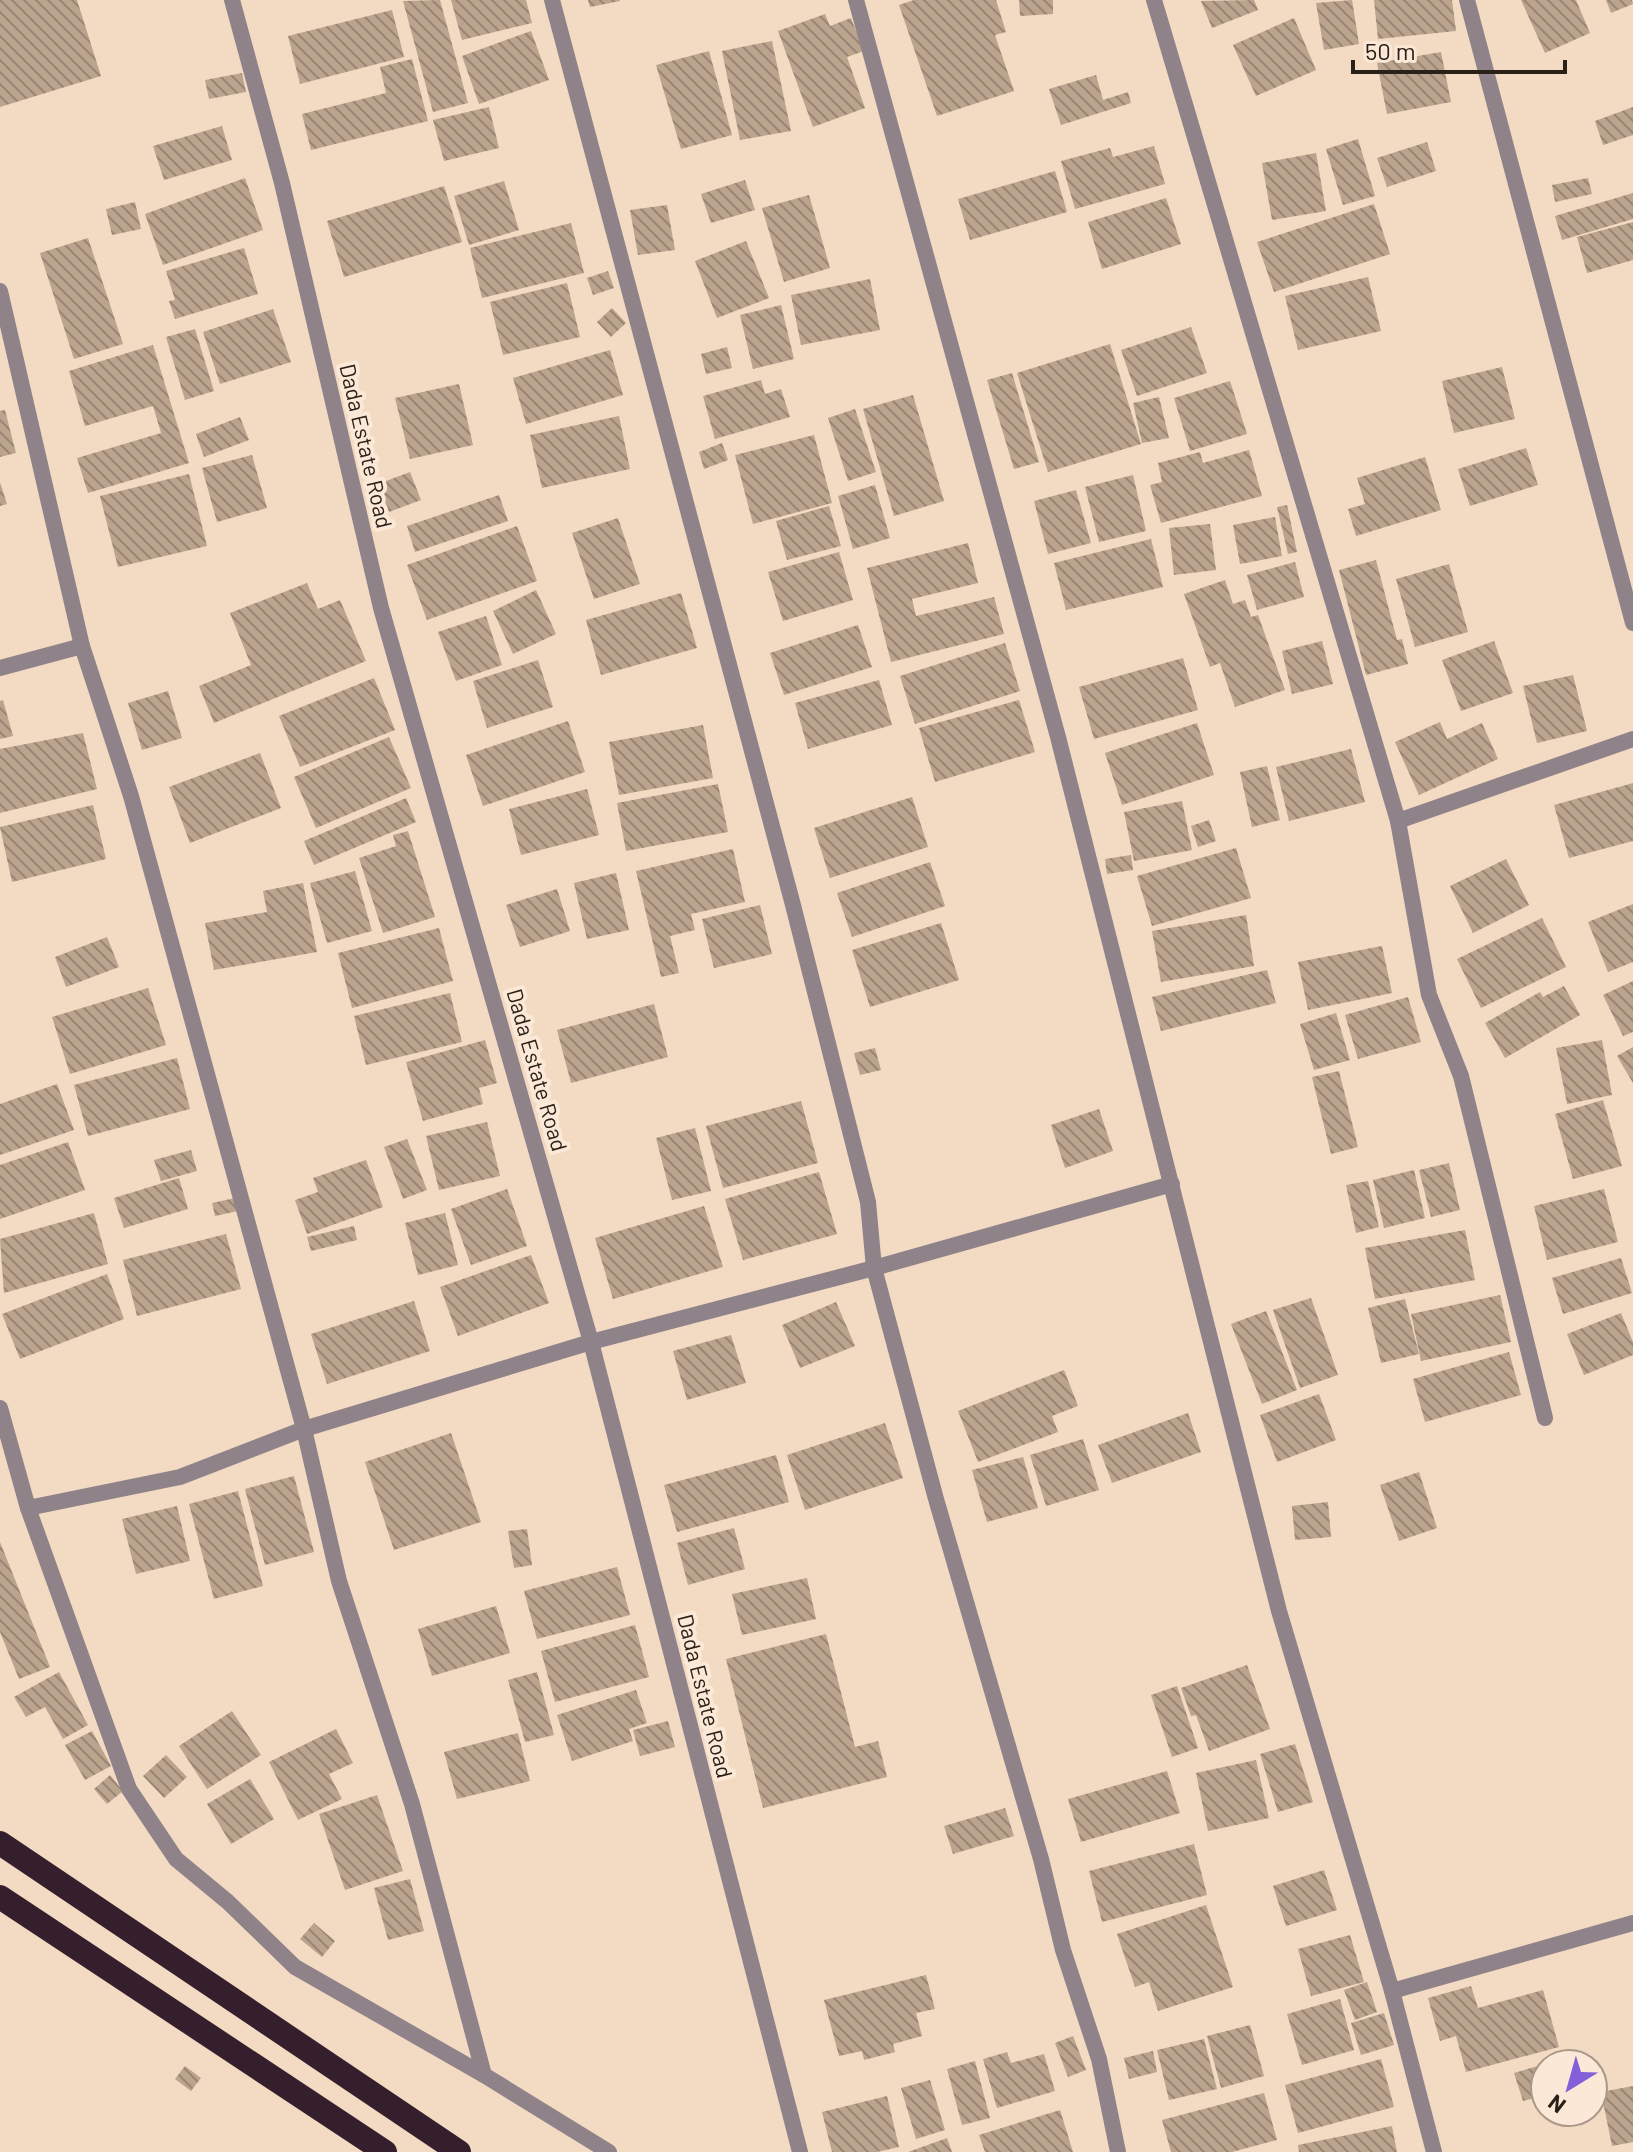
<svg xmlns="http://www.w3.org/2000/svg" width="1633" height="2152" viewBox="0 0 1633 2152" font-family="Barlow,sans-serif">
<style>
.building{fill:url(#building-back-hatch)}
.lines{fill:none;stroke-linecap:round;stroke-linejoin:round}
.street{stroke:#8f8289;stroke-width:16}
.highway{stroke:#351f2c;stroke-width:24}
.labels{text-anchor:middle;stroke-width:8;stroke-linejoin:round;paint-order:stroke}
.street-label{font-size:22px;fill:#292118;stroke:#fce8d6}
</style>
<defs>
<pattern id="building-back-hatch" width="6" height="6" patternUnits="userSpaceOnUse" patternTransform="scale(2)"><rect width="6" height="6" fill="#bba48e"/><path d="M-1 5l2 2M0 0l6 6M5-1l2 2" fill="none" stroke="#988573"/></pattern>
</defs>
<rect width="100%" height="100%" fill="#f2dac3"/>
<!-- building -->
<g class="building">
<path d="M0,0h77l24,76 -101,31z"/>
<path d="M440,0l28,103 -35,9 -30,-111z"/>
<path d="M451,0h75l6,23 -70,17z"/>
<path d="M588,0h32v1l-30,6z"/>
<path d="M914,0h82l10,32 -11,3 19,56 -77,25 -38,-111z"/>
<path d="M1019,0h34v14l-33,2z"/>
<path d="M1254,0l4,10 -46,18 -11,-27z"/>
<path d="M1352,0l7,44 -35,6 -8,-47z"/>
<path d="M1374,0h78l4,31 -78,8z"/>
<path d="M1521,0h55l14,33 -45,20z"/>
<path d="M1606,0h26l1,4 -22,9z"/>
<path d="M392,10l12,47 -104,27 -12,-48z"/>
<path d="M825,14l5,12 21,-8 13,33 -17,6 18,51 -52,19 -35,-96z"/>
<path d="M1294,18l22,52 -60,26 -23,-51z"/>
<path d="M531,31l18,49 -70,24 -17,-48z"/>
<path d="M772,41l19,90 -51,9 -18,-89z"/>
<path d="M709,51l23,84 -51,14 -25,-84z"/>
<path d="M1441,52l10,50 -64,12 -10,-51z"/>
<path d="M412,59l16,62 -117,29 -9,-36 84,-21 -6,-26z"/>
<path d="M242,73l4,19 -37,7 -4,-19z"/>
<path d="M1096,75l7,25 25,-8 3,11 -70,22 -12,-36z"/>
<path d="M489,107l10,41 -55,13 -11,-41z"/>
<path d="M1633,107v28l-30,10 -8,-24z"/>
<path d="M222,126l10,34 -68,20 -11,-34z"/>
<path d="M1358,139l17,57 -32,9 -17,-56z"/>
<path d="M1427,142l9,29 -49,16 -10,-29z"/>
<path d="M1154,146l11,38 -90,25 -14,-48 49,-13 3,9z"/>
<path d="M1316,153l10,58 -54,9 -10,-57z"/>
<path d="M1055,171l12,41 -97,28 -12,-41z"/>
<path d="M245,178l18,52 -100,35 -18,-51z"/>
<path d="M1588,178l4,16 -37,8 -3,-17z"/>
<path d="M745,180l10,30 -44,13 -10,-29z"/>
<path d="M504,181l15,49 -50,15 -15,-49z"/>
<path d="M444,186l18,56 -118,35 -17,-56z"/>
<path d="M1633,193v26l-71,21 -7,-24z"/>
<path d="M809,195l21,73 -46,14 -22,-74z"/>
<path d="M1166,198l15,46 -79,25 -14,-47z"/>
<path d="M135,202l6,27 -29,6 -6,-26z"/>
<path d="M1374,204l16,50 -116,38 -17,-50z"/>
<path d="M667,205l8,45 -37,5 -8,-45z"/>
<path d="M1633,222v38l-46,13 -10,-36z"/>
<path d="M571,223l13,50 -102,25 -12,-50z"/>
<path d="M88,238l35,106 -49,15 -34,-106z"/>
<path d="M746,241l23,57 -52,20 -22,-57z"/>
<path d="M244,248l14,46 -83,25 -6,-18 6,-1 -9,-29z"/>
<path d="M608,271l6,17 -21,7 -6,-17z"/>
<path d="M1368,277l13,54 -83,19 -13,-54z"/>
<path d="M870,279l10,51 -79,15 -10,-50z"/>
<path d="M567,283l13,54 -77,18 -13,-53z"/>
<path d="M781,305l13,54 -41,10 -13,-54z"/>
<path d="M612,308l14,15 -15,14 -14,-15z"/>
<path d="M273,309l18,53 -71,22 -17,-52z"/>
<path d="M1191,327l16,46 -70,23 -16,-46z"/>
<path d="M195,329l19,62 -29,9 -19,-63z"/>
<path d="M1110,344l31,100 -93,28 -31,-99z"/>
<path d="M153,345l36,118 -101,30 -11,-35 84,-25 -8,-27 -68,20 -16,-55z"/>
<path d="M727,347l5,21 -26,6 -5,-20z"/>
<path d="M610,350l13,45 -97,29 -13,-46z"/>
<path d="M1502,367l13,52 -61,14 -12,-52z"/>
<path d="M1012,373l27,89 -25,7 -27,-89z"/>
<path d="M761,380l4,14 16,-5 9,28 -75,22 -12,-43z"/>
<path d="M1230,381l17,53 -57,17 -16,-53z"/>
<path d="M459,384l14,61 -63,14 -15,-61z"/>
<path d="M913,395l31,106 -50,15 -31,-107z"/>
<path d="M1159,397l10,41 -27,5 -9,-40z"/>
<path d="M855,409l21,63 -28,9 -20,-63z"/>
<path d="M5,410l11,43 -16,4v-46z"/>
<path d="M619,416l11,53 -88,19 -12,-53z"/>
<path d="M240,417l9,23 -45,17 -8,-23z"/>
<path d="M814,435l18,68 -79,21 -18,-69z"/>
<path d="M722,443l6,17 -24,9 -5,-17z"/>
<path d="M1526,448l12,37 -68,21 -12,-37z"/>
<path d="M1249,450l13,46 -101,27 -11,-38 12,-3 -4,-19 42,-11 3,11z"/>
<path d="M252,455l15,53 -50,14 -15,-54z"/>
<path d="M1425,457l16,53 -85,26 -8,-27 17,-5 -8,-26z"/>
<path d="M410,472l11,28 -32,12 -11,-28z"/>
<path d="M189,474l18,72 -89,21 -18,-71z"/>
<path d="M1133,475l13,56 -47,11 -14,-55z"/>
<path d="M0,482l7,22 -7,2z"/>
<path d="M875,485l15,53 -37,11 -15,-53z"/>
<path d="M1076,490l15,53 -43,11 -14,-53z"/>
<path d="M499,495l9,26 -93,31 -8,-26z"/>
<path d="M1287,505l10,47 -9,2 -11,-47z"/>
<path d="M829,506l12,40 -54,14 -11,-39z"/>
<path d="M1275,517l7,39 -42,8 -7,-39z"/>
<path d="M618,518l22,66 -46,15 -22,-66z"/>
<path d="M1210,524l6,46 -42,5 -5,-47z"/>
<path d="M517,526l20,55 -110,39 -20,-55z"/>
<path d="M1151,539l12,48 -97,23 -12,-47z"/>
<path d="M968,543l10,40 -66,16 4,17 78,-19 10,37 -113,28 -24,-94z"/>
<path d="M839,552l14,48 -70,21 -15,-49z"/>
<path d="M1376,560l21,80 5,-1 6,25 -42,11 -27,-105z"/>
<path d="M1295,562l9,35 -47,13 -10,-35z"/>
<path d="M1449,564l19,68 -53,15 -19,-68z"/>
<path d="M1225,580l8,24 12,-4 6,17 7,-2 27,75 -50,17 -15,-44 -10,4 -26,-73z"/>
<path d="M307,583l11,26 22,-9 26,61 -152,62 -15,-37 52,-21 -21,-52z"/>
<path d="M536,590l20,44 -43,20 -20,-43z"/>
<path d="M681,593l16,55 -96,27 -15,-55z"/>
<path d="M486,616l16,49 -46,16 -18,-49z"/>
<path d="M858,625l14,42 -88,28 -14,-42z"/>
<path d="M1322,641l11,43 -41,10 -10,-43z"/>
<path d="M1494,641l19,52 -52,18 -19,-51z"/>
<path d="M1005,643l15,48 -105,33 -15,-48z"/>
<path d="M1183,658l15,52 -104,29 -15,-52z"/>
<path d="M538,660l15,47 -66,21 -14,-47z"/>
<path d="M1573,675l14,56 -50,12 -14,-57z"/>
<path d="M374,678l21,52 -95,37 -21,-51z"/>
<path d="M879,680l13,45 -84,24 -13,-46z"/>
<path d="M168,691l14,47 -40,12 -14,-47z"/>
<path d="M3,700l10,36 -13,3v-38z"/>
<path d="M1019,700l16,52 -100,30 -16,-54z"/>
<path d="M568,721l17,51 -102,34 -17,-51z"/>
<path d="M1440,722l7,17 35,-16 16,36 -79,36 -24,-53z"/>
<path d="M1197,723l17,52 -92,30 -17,-52z"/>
<path d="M703,725l10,53 -94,17 -10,-53z"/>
<path d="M83,733l14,56 -97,24v-64z"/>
<path d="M389,737l22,51 -95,40 -22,-51z"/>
<path d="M1351,749l14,53 -76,19 -13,-54z"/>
<path d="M260,753l21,55 -91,35 -21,-56z"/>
<path d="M1267,766l13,54 -28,7 -12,-55z"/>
<path d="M1633,783v58l-64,17 -15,-53z"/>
<path d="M718,784l10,48 -102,19 -9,-48z"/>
<path d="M587,789l12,46 -78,20 -12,-46z"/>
<path d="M912,797l16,50 -98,31 -16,-50z"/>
<path d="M406,798l10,24 -102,43 -10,-24z"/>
<path d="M1182,801l10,49 -58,11 -10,-49z"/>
<path d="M93,805l13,54 -94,23 -12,-55z"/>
<path d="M1209,820l7,21 -18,6 -7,-21z"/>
<path d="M408,831l27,86 -52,16 -24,-75 37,-12 -3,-11z"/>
<path d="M1236,848l15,50 -99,28 -15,-50z"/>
<path d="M733,849l12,53 -54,12 4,16 -25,6 9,37 -18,4 -25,-106z"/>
<path d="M1131,855l2,15 -26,4 -2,-15z"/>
<path d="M1506,859l23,46 -56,28 -23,-47z"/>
<path d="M930,862l15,44 -93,31 -15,-44z"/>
<path d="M355,871l17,60 -45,12 -17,-60z"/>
<path d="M616,873l13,57 -42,9 -13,-56z"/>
<path d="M303,883l14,69 -103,18 -9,-47 62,-11 -4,-21z"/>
<path d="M557,889l13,42 -50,16 -14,-42z"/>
<path d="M1633,904v58l-25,10 -20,-50z"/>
<path d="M760,905l12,49 -58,14 -12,-49z"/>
<path d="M1246,915l8,51 -93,16 -9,-51z"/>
<path d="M1542,918l24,49 -85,41 -24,-49z"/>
<path d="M941,923l18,57 -89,27 -18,-57z"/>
<path d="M439,928l14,53 -101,27 -14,-55z"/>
<path d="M107,937l12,30 -53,20 -11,-30z"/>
<path d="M1382,946l10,47 -84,17 -10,-48z"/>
<path d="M1267,970l9,33 -115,28 -9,-34z"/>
<path d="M1633,981v51l-10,4 -20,-41z"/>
<path d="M1564,986l16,29 -75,43 -20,-35 55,-31 3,5z"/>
<path d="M148,988l18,57 -96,29 -18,-57z"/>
<path d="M450,993l12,49 -96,23 -12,-49z"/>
<path d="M1408,997l13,45 -63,17 -13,-44z"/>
<path d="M654,1004l14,53 -97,26 -14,-53z"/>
<path d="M1336,1013l14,47 -36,10 -14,-46z"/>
<path d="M485,1040l12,43 -18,5 4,16 -60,17 -17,-59z"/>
<path d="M1602,1040l10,55 -45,9 -11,-56z"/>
<path d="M1633,1047v36l-16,-27z"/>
<path d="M875,1048l6,22 -21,5 -6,-22z"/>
<path d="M177,1058l13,51 -102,27 -14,-51z"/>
<path d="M1339,1071l19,76 -27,7 -19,-77z"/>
<path d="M57,1084l17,46 -74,25v-51z"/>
<path d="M1603,1100l19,66 -49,13 -18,-65z"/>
<path d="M801,1101l17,62 -95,25 -17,-62z"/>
<path d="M1099,1109l14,42 -48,17 -14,-43z"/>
<path d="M487,1122l13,54 -61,14 -13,-54z"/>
<path d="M695,1128l16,63 -39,9 -16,-62z"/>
<path d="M407,1139l20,51 -24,9 -19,-52z"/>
<path d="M68,1142l17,48 -85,29v-54z"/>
<path d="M191,1150l6,21 -36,10 -7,-21z"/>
<path d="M366,1160l17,47 -76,27 -12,-34 23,-8 -5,-14z"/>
<path d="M1449,1163l11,47 -29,7 -12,-47z"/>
<path d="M1414,1170l11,48 -41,10 -11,-48z"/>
<path d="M819,1172l18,62 -94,26 -18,-61z"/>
<path d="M179,1178l9,31 -64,19 -10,-30z"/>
<path d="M1368,1181l11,46 -23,6 -10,-48z"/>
<path d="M507,1189l20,57 -56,19 -20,-56z"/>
<path d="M1604,1189l14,53 -71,18 -13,-54z"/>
<path d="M235,1198l3,13 -23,5 -3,-13z"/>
<path d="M704,1206l19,61 -110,32 -18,-61z"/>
<path d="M94,1213l14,51 -104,29 -4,-54z"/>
<path d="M445,1213l13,52 -40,10 -13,-52z"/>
<path d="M354,1226l3,14 -46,11 -4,-14z"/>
<path d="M1465,1230l10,50 -100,19 -10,-51z"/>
<path d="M226,1234l15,55 -104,27 -14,-56z"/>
<path d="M531,1255l18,48 -91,33 -18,-49z"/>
<path d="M1621,1258l11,35 -69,21 -11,-36z"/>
<path d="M107,1274l17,45 -104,40 -18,-45z"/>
<path d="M1500,1295l11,47 -90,19 -10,-47z"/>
<path d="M1311,1298l27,77 -38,13 -27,-78z"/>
<path d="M1405,1299l14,55 -38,9 -13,-55z"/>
<path d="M414,1301l16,50 -103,33 -16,-50z"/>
<path d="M836,1302l19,44 -55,22 -18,-43z"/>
<path d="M1266,1311l31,79 -35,14 -31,-80z"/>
<path d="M1621,1313l12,29v13l-49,20 -17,-41z"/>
<path d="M731,1335l15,48 -59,17 -14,-49z"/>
<path d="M1509,1352l12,43 -96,27 -12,-43z"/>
<path d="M1064,1370l14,36 -26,10 6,16 -80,30 -20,-51z"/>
<path d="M1319,1394l17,46 -59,22 -17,-47z"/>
<path d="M1188,1413l13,39 -89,31 -14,-38z"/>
<path d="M885,1423l18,55 -98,32 -18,-55z"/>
<path d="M451,1433l30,89 -87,28 -29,-88z"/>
<path d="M1083,1439l16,51 -53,16 -16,-51z"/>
<path d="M776,1455l13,47 -112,30 -13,-47z"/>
<path d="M1023,1457l15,51 -51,14 -15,-52z"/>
<path d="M1419,1472l18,56 -38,13 -19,-56z"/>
<path d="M294,1476l20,76 -49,13 -20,-76z"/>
<path d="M238,1491l25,95 -49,13 -25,-95z"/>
<path d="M1328,1502l3,35 -36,3 -3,-34z"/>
<path d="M177,1506l13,55 -54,13 -14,-55z"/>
<path d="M734,1528l11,41 -57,16 -11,-42z"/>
<path d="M527,1529l5,36 -18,3 -6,-37z"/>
<path d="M0,1542l50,125 -31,12 -19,-47z"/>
<path d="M617,1567l13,48 -93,24 -13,-48z"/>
<path d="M807,1578l9,41 -74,16 -10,-41z"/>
<path d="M496,1606l14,47 -78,23 -14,-47z"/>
<path d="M635,1625l14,52 -94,25 -14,-51z"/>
<path d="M826,1634l29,113 23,-6 9,36 -124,31 -37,-149z"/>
<path d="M1247,1665l23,64 -61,22 -13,-36 -5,1 -10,-28z"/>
<path d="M59,1672l29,53 -25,14 -18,-32 -19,10 -12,-20z"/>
<path d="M537,1672l17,63 -29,7 -17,-62z"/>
<path d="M1177,1686l21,62 -26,9 -21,-62z"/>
<path d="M636,1690l11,33 -18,6 4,12 -61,20 -15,-46z"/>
<path d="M232,1711l29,44 -54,34 -28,-43z"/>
<path d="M668,1721l7,26 -35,9 -7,-26z"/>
<path d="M336,1729l17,34 -24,11 13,25 -44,21 -29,-58z"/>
<path d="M92,1731l19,35 -26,14 -20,-35z"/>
<path d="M518,1733l12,48 -73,18 -13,-47z"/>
<path d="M1295,1744l18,58 -35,10 -18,-58z"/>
<path d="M166,1755l21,22 -23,21 -21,-22z"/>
<path d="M1256,1760l13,58 -61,13 -12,-58z"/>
<path d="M1167,1771l13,42 -99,29 -13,-43z"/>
<path d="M110,1775l13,16 -16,13 -13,-15z"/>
<path d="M250,1779l24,40 -43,25 -24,-40z"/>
<path d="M377,1795l26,76 -58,19 -26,-76z"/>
<path d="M1005,1808l9,28 -61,18 -9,-28z"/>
<path d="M1194,1844l13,51 -105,27 -13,-51z"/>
<path d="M1324,1870l13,40 -51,16 -13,-40z"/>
<path d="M410,1879l14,52 -36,9 -14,-52z"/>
<path d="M1206,1905l27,82 -75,24 -9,-29 -14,5 -18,-53z"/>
<path d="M314,1923l21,18 -13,16 -22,-18z"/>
<path d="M1350,1935l14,47 -53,14 -13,-47z"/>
<path d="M926,1975l9,34 -19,4 6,23 -29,8 2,8 -31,8 -2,-9 -23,5 -15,-56z"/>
<path d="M1367,1982l10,30 -22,8 -11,-30z"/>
<path d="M1471,1986l7,22 65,-18 16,57 -93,25 -10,-36 -16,5 -12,-43z"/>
<path d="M1340,1999l14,51 -52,15 -15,-51z"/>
<path d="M1384,2013l10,32 -33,10 -10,-32z"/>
<path d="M1250,2025l14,51 -43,12 -14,-52z"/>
<path d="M1073,2036l13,34 -18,7 -13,-34z"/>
<path d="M1204,2039l13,50 -48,11 -12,-50z"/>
<path d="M1153,2051l4,21 -28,7 -5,-21z"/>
<path d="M1007,2052l4,11 33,-9 11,37 -58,17 -14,-49z"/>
<path d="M1381,2059l13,48 -96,26 -13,-48z"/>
<path d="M975,2061l15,57 -28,7 -15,-56z"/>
<path d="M1545,2064v31l-22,6 -9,-28z"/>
<path d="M185,2066l16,12 -10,13 -16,-12z"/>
<path d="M930,2080l15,50 -29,9 -15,-51z"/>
<path d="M1633,2086v56l-21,4 -11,-54z"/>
<path d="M1264,2093l13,47 -45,12h-61l-9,-32z"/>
<path d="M887,2096l12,51 -22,5h-45l-10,-40z"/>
<path d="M1060,2110l13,42h-88l-6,-17z"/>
<path d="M1392,2126l5,26h-98l-1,-7z"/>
<path d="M947,2138l5,14h-44z"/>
</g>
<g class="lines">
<!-- street -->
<g class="street">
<path d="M232,0l50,183 99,425 210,734 209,810"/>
<path d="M552,0l241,905 75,297 6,66 62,231 105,360 22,91 36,109 19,93"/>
<path d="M856,0l202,737 221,874 113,380 42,161"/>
<path d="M1154,0l244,821 31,174 32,81 84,342"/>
<path d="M1467,0l166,623"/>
<path d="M0,291l82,355 49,150 173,633 35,152 73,223 72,271"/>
<path d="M0,668l82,-22"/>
<path d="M1398,821l235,-82"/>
<path d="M0,1408l28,100 152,-31 124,-48 287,-87 283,-74 298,-84"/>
<path d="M28,1508l101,281 47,70 52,43 67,65 189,108 125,77"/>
<path d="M1392,1991l241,-68"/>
</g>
<!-- highway -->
<g class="highway">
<path d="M0,1843l459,309"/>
<path d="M0,1897l385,255"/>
</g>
</g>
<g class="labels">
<!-- street labels -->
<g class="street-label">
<text transform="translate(366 446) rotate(77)" y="8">Dada Estate Road</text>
<text transform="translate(537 1070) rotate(74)" y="8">Dada Estate Road</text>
<text transform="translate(705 1696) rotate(76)" y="8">Dada Estate Road</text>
</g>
</g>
<!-- north arrow -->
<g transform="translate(1569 2088) rotate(217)"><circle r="38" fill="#fce8d6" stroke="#a8988a" stroke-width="2"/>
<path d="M0-6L14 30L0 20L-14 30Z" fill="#845fda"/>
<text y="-12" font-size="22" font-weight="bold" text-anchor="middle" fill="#292118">N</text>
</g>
<!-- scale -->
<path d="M1353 60v12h212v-12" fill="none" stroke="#292118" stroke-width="4"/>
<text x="1365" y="60" font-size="24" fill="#292118" stroke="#fce8d6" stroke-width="6" paint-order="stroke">50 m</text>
</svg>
